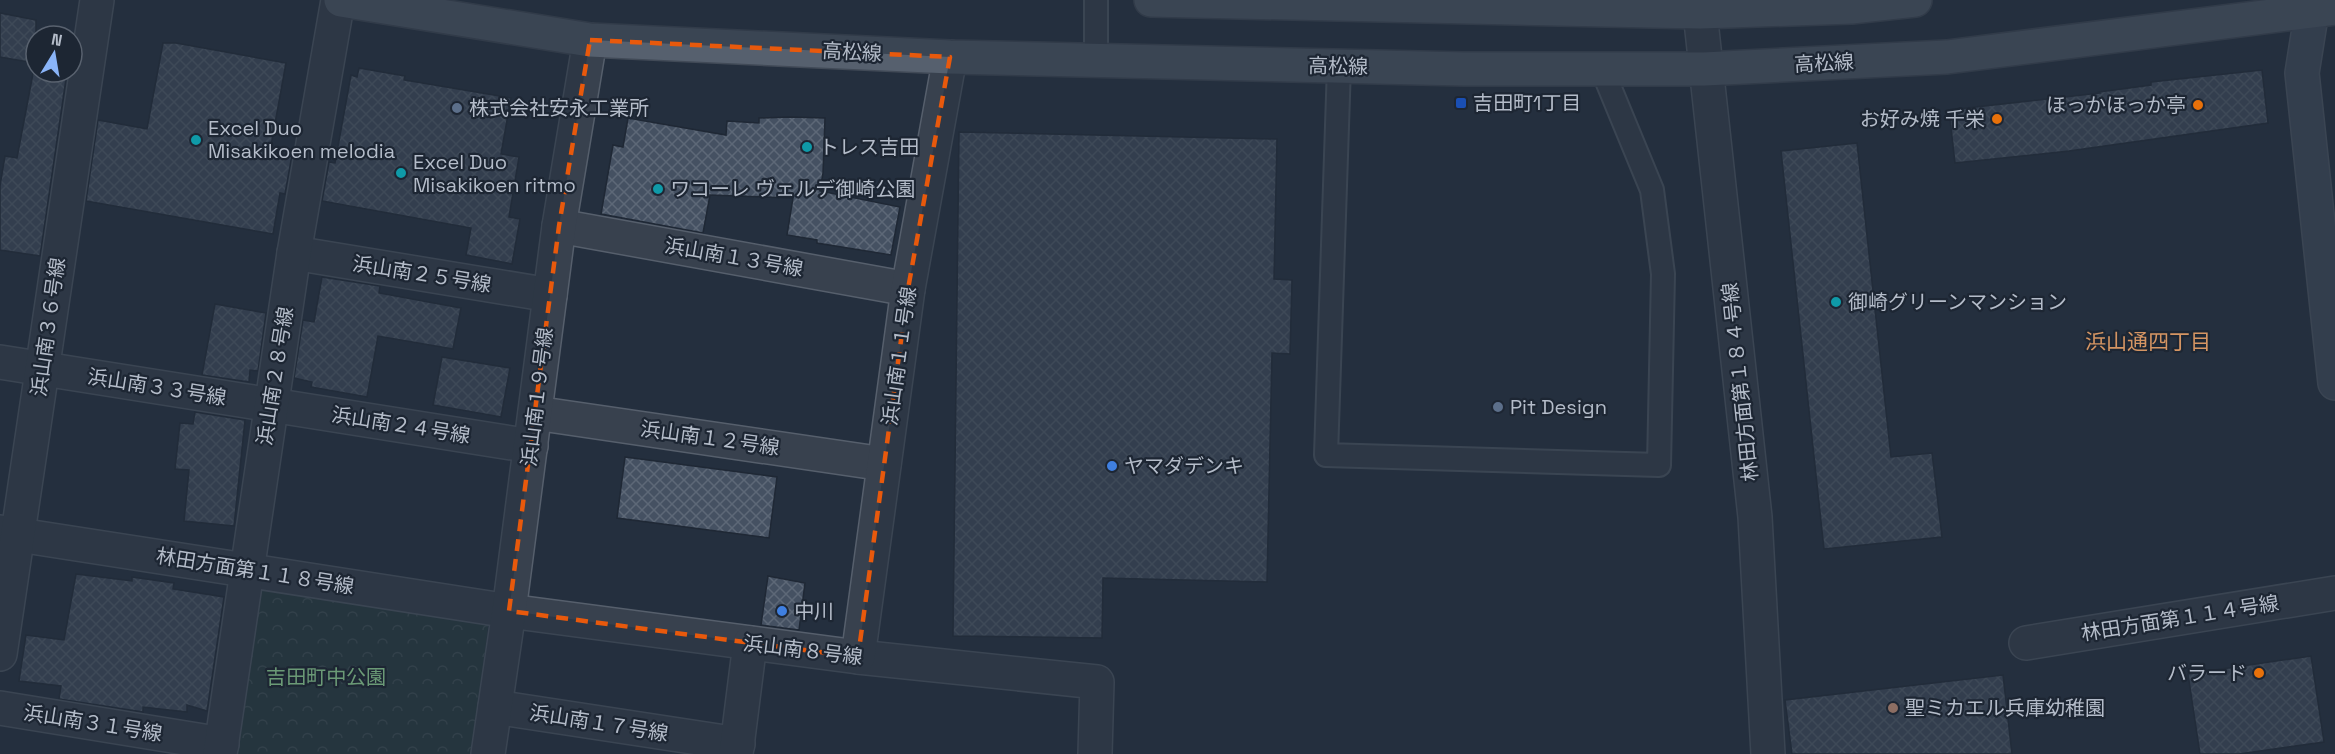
<svg xmlns="http://www.w3.org/2000/svg" width="2335" height="754" viewBox="0 0 2335 754" font-family="'Space Grotesk','Noto Sans JP',sans-serif">
<style>
.park{fill:url(#park-crowns)}
.building{fill:url(#building-cross-hatch);stroke:#1f2835;stroke-width:1.5}
.lines{fill:none;stroke-linecap:round;stroke-linejoin:round}
.lane-casing{stroke:#565f6c;stroke-width:26}
.street-casing{stroke:#565f6c;stroke-width:36}
.secondary-casing{stroke:#565f6c;stroke-width:36}
.primary-casing{stroke:#414a57;stroke-width:36}
.lane{stroke:#38414e;stroke-width:22}
.street{stroke:#38414e;stroke-width:33}
.secondary{stroke:#465061;stroke-width:33}
.primary{stroke:#56606e;stroke-width:33}
.marked{fill:none;stroke:#e8590c;stroke-width:4.5;stroke-dasharray:12 8;stroke-linejoin:round}
.transit-dot{fill:#1a4fb4;stroke:#1d2633;stroke-width:2}
.food-dot{fill:#e8710a;stroke:#1d2633;stroke-width:2}
.service-dot{fill:#5c6f8a;stroke:#1d2633;stroke-width:2}
.culture-dot{fill:#0f9aa8;stroke:#1d2633;stroke-width:2}
.shop-dot{fill:#3f7fe0;stroke:#1d2633;stroke-width:2}
.education-dot{fill:#8d6e63;stroke:#1d2633;stroke-width:2}
.labels{text-anchor:middle;stroke-width:4.5;stroke-linejoin:round;paint-order:stroke}
.street-label{font-size:20px;fill:#b4bcc9;stroke:#1d2633}
.poi-label{font-size:20px;fill:#b4bcc9;stroke:#1d2633;text-anchor:start}
.park-label{font-size:20px;fill:#6b9a76;stroke:#1d2633}
.neighbourhood-label{font-size:21px;fill:#d59563;stroke:#1d2633}
</style>
<defs>
<pattern id="park-crowns" width="20" height="18" patternUnits="userSpaceOnUse" patternTransform="scale(1.5)"><rect width="20" height="18" fill="#263c3f"/><path d="M2 6a3 3 0 1 1 6 0M12 15a3 3 0 1 1 6 0" fill="none" stroke="#435659"/></pattern>
<pattern id="building-cross-hatch" width="8" height="8" patternUnits="userSpaceOnUse" patternTransform="scale(1.5)"><rect width="8" height="8" fill="#455162"/><path d="M0 0l8 8M0 8l8-8" fill="none" stroke="#5d6877"/></pattern>
</defs>
<rect width="100%" height="100%" fill="#242f3e"/>
<!-- park -->
<path class="park" d="M259,588l230,31 -17,135h-235z"/>
<!-- building -->
<g class="building">
<path d="M0,13l36,7v52h31l-27,184 -40,-6v-64l5,-30 12,2 18,-95 -35,-6z"/>
<path d="M163,43h13l110,20 -16,88 22,4 -7,39 -5,-1 -7,41 -187,-33 12,-81 49,9z"/>
<path d="M359,68l46,8 -1,4 107,18 -10,56 18,3 -10,60 11,2 -8,45 -46,-9 5,-27 -149,-27 7,-39 6,1 16,-88 6,2z"/>
<path d="M2262,70l6,53 -199,28 -114,12 -6,-53 151,-17 -1,-1 52,-7v-3z"/>
<path d="M790,117l35,1 -2,55 -3,18 80,16 -9,48 -74,-12v-3l-30,-5 6,-37 -83,-3 -7,38 -102,-19 12,-69 10,2 5,-29 98,17 1,-14 32,2v-5z"/>
<path d="M959,132l318,7 -3,140 18,1 -2,74 -18,-1 -5,229 -164,-4 -1,60 -149,-2z"/>
<path d="M1857,143l34,314 41,-4 10,84 -118,12 -43,-398z"/>
<path d="M322,277l58,9 -1,7 82,15 -8,41 -75,-13 -11,61 -56,-10 1,-5 -18,-4 9,-58 11,2z"/>
<path d="M215,304l51,9 -8,58 -8,-1 -1,12 -47,-7z"/>
<path d="M442,357l68,11 -9,49 -68,-12z"/>
<path d="M195,412l50,8 -11,106 -50,-5 5,-51 -14,-1 5,-46 13,1z"/>
<path d="M625,457l152,20 -8,61 -152,-20z"/>
<path d="M76,574l56,7v-4l42,6 -1,6 51,8 -17,114 -20,-6v7l-44,-5v5l-84,-13 2,-13 -42,-5 7,-46 38,5z"/>
<path d="M768,576l37,7 -6,47 -38,-5z"/>
<path d="M2311,656l13,86 -85,12h-39l-12,-80z"/>
<path d="M2003,675l9,79h-220l-7,-54z"/>
</g>
<g class="lines">
<!-- lane casing -->
<g class="lane-casing">
<g id="lane">
<path d="M1096,60v-60"/>
<path d="M1339,66l-13,389 333,10 4,-191 -11,-84 -50,-121"/>
</g>
</g>
<!-- street casing -->
<g class="street-casing">
<g id="street">
<path d="M1700,12l55,505 13,237"/>
<path d="M559,226l349,63"/>
<path d="M294,253l256,42"/>
<path d="M0,362l531,84"/>
<path d="M535,413l349,51"/>
<path d="M0,532l509,79 349,46 239,25 -2,72"/>
<path d="M2026,643l309,-50"/>
<path d="M0,654l97,-654"/>
<path d="M858,657l50,-368 42,-232"/>
<path d="M495,707l243,37"/>
<path d="M0,708l222,36"/>
<path d="M220,754l74,-501 44,-253"/>
<path d="M488,754l21,-143 50,-385 31,-186"/>
<path d="M736,754l14,-111"/>
</g>
</g>
<!-- secondary casing -->
<g class="secondary-casing">
<path id="secondary" d="M2312,0v10l-10,63 33,310"/>
</g>
<!-- primary casing -->
<g class="primary-casing">
<g id="primary">
<path d="M341,0l249,40 360,17 514,12h240l243,-12 388,-49"/>
<path d="M1151,0l549,12 151,-5 64,-7"/>
</g>
</g>
<!-- lane -->
<use href="#lane" class="lane"/>
<!-- street -->
<use href="#street" class="street"/>
<!-- secondary -->
<use href="#secondary" class="secondary"/>
<!-- primary -->
<use href="#primary" class="primary"/>
</g>
<!-- marked area -->
<path d="M0 0H2335V754H0ZM590,40l360,17 -42,232 -50,368 -349,-46 50,-385z" fill="#242f3e" fill-opacity=".55" fill-rule="evenodd"/>
<path class="marked" d="M590,40l360,17 -42,232 -50,368 -349,-46 50,-385z"/>
<!-- markers -->
<rect class="transit-dot" x="1455" y="97" width="12" height="12" rx="3"/>
<g class="food-dot">
<circle cx="2198" cy="105" r="6"/>
<circle cx="1997" cy="119" r="6"/>
<circle cx="2259" cy="673" r="6"/>
</g>
<g class="service-dot">
<circle cx="457" cy="108" r="6"/>
<circle cx="1498" cy="407" r="6"/>
</g>
<g class="culture-dot">
<circle cx="196" cy="140" r="6"/>
<circle cx="807" cy="147" r="6"/>
<circle cx="401" cy="173" r="6"/>
<circle cx="658" cy="189" r="6"/>
<circle cx="1836" cy="302" r="6"/>
</g>
<g class="shop-dot">
<circle cx="1112" cy="466" r="6"/>
<circle cx="782" cy="611" r="6"/>
</g>
<circle class="education-dot" cx="1893" cy="708" r="6"/>
<g class="labels">
<!-- street labels -->
<g class="street-label">
<text transform="translate(852 52) rotate(3)" y="7">高松線</text>
<text transform="translate(1824 63) rotate(-3)" y="7">高松線</text>
<text transform="translate(1338 66) rotate(1)" y="7">高松線</text>
<text transform="translate(734 257) rotate(10)" y="7">浜山南１３号線</text>
<text transform="translate(422 274) rotate(9)" y="7">浜山南２５号線</text>
<text transform="translate(48 327) rotate(-82)" y="7">浜山南３６号線</text>
<text transform="translate(899 356) rotate(-82)" y="7">浜山南１１号線</text>
<text transform="translate(275 376) rotate(-81)" y="7">浜山南２８号線</text>
<text transform="translate(1740 382) rotate(-96)" y="7">林田方面第１８４号線</text>
<text transform="translate(157 387) rotate(9)" y="7">浜山南３３号線</text>
<text transform="translate(537 397) rotate(-83)" y="7">浜山南１９号線</text>
<text transform="translate(401 425) rotate(9)" y="7">浜山南２４号線</text>
<text transform="translate(710 438) rotate(8)" y="7">浜山南１２号線</text>
<text transform="translate(255 571) rotate(9)" y="7">林田方面第１１８号線</text>
<text transform="translate(2180 618) rotate(-9)" y="7">林田方面第１１４号線</text>
<text transform="translate(803 650) rotate(7)" y="7">浜山南８号線</text>
<text transform="translate(93 723) rotate(9)" y="7">浜山南３１号線</text>
<text transform="translate(599 723) rotate(9)" y="7">浜山南１７号線</text>
</g>
<!-- poi labels -->
<g class="poi-label">
<text x="1473" y="110">吉田町1丁目</text>
<text x="2186" y="112" text-anchor="end">ほっかほっか亭</text>
<text x="469" y="115">株式会社安永工業所</text>
<text x="1985" y="126" text-anchor="end">お好み焼 千栄</text>
<text x="208" y="135">Excel Duo<tspan x="208" dy="23">Misakikoen melodia</tspan></text>
<text x="819" y="154">トレス吉田</text>
<text x="413" y="169">Excel Duo<tspan x="413" dy="23">Misakikoen ritmo</tspan></text>
<text x="670" y="196">ワコーレ ヴェルデ御崎公園</text>
<text x="1848" y="309">御崎グリーンマンション</text>
<text x="1510" y="414">Pit Design</text>
<text x="1124" y="473">ヤマダデンキ</text>
<text x="794" y="618">中川</text>
<text x="2247" y="680" text-anchor="end">バラード</text>
<text x="1905" y="715">聖ミカエル兵庫幼稚園</text>
</g>
<!-- park labels -->
<g class="park-label">
<text x="326" y="684">吉田町中公園</text>
</g>
<!-- neighbourhood labels -->
<g class="neighbourhood-label">
<text x="2148" y="349">浜山通四丁目</text>
</g>
</g>
<!-- north arrow -->
<g transform="translate(54 54) rotate(11)"><circle r="28" fill="#1d2633" stroke="#59626f" stroke-width="1.5"/>
<path d="M0-4.5L10 22L0 15L-10 22Z" fill="#8ab4f8"/>
<text y="-9" font-size="16" font-weight="bold" text-anchor="middle" fill="#b4bcc9">N</text>
</g>
</svg>
